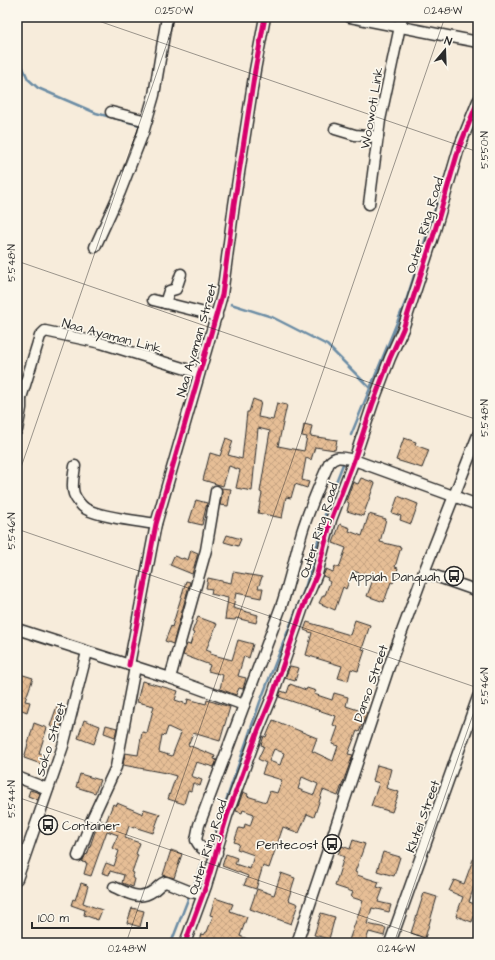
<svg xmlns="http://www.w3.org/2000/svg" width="495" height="960" viewBox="0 0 495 960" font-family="'Architects Daughter',sans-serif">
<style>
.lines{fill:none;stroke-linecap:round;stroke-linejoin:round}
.stream{stroke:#6c8da5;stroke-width:2.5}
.building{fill:url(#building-cross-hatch);stroke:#2b2b2b;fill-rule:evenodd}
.minor-casing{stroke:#2b2b2b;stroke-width:13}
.minor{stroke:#fbf7ec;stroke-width:10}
.cycleway-casing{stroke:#fbf7ec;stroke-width:8}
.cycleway{stroke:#d6006c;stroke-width:5}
.ticks{fill:none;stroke:#2b2b2b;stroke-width:1;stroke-opacity:0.45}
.labels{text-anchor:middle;stroke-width:3.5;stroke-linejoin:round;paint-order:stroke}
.street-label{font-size:13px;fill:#2b2b2b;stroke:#fbf7ec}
.poi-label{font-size:13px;fill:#2b2b2b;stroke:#fbf7ec;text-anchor:end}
.neatline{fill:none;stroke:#2b2b2b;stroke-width:1.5}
.ticks-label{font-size:10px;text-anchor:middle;fill:#2b2b2b}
</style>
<defs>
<pattern id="building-cross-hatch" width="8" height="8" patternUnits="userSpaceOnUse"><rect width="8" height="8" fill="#e6be96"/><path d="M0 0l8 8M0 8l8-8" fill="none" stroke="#c5a381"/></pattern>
</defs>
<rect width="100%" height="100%" fill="#f7ecdb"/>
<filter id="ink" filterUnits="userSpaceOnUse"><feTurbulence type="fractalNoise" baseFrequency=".025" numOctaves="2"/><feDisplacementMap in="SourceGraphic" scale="8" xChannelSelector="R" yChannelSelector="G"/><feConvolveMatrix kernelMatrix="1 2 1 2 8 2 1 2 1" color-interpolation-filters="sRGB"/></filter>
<g filter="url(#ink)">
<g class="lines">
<!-- stream -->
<g class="stream">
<path d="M17,54l11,25 10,9 58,25 47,13"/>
<path d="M473,101l5,-13"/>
<path d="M231,304l41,13 55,28 43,43"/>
<path d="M351,435l56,-137 42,-133"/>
<path d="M216,830l44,-128 46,-117 23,-85 14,-36"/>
<path d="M192,890l11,-28"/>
<path d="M171,943l19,-49"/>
</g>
</g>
<!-- building -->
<g class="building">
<path d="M253,399l8,3 -3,15 15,3 4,-17 10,2 -9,41 26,5 3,-14 -5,-1 2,-12 8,2 -2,10 27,4 -2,10 -20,-3 -4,13 -5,-2 -4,22 7,2 -2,6 -12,-4 -4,14 -5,-1 -4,21 -24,-5 4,-20 -2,-1 10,-61 -12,-3 -6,63 -16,-3 4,-18 -11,-4 -6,20 -20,-6 7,-27 10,3 6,-18 7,3 -5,14 14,4 5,-47h2z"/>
<path d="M404,438l12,4 -1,3 14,5 -7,18 -26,-8z"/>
<path d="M361,478l14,5 -12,33 -16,-5 2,-8 -3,-2 7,-19 5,2z"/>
<path d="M221,488l10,1 -3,17 -8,-1 2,-13z"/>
<path d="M398,496l20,8 -7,20 -11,-4 1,-4 -9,-3z"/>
<path d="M196,500l11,3 -5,22 -13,-3z"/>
<path d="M369,514l17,5 -6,23 21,5 -6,20 3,1 -5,15 -2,-1 -7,20 -17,-6 7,-19 -21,-6 -7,18 -3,-2 -8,23 -16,-7 4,-8h2l5,-13 -3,-2 1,-2 -5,-2 3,-7 7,3 2,-6 4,2 7,-20 -13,-5 7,-19 10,4 -1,3 13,5z"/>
<path d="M227,535l14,4 -3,7 -14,-4z"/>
<path d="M191,550l7,3 -6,21 -22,-9 4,-9 8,3 1,-1 5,2z"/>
<path d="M233,572l29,5 -4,11h5l-2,10 -25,-5 -3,15 25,7 -2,8 -20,-5 -1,2 -10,-1 3,-21 -17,-4 1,-5 -6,-1 2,-10 23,5z"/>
<path d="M186,581l4,1 -17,62 -8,-3 6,-15 1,1z"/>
<path d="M198,617l19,7 -11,26 5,2 -1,2 22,6 6,-20 15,4 -4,14 -5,-2 -6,20 8,2 -3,11 -4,-1 -3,7 -16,-6 3,-14 -15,-4 2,-6 -27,-10 4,-11 3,1 4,-12 -2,-1z"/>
<path d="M355,620l15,5 -8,24 3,1 -7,21 -7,-2 -3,12 -10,-3 4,-12 -36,-11 6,-22 -8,-3 3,-8 43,13z"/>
<path d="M290,666l9,2 -4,13 -10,-3z"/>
<path d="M20,674l13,4 -8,23 5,1 -3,10 -10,-4v-8l3,-9 -3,-1v-6z"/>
<path d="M142,681l36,10 -3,9 12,4 1,-5 18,5 1,-4 23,7 -10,34 -27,-8 -5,12 27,11 -1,3 3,1 -3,7 -18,-5 -5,14 11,4 -2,6 -7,-3 -2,8 -3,-1 -4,14 -16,-5 8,-23 -10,-3 -43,-8 2,-12 13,2 4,-23 5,1 7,-27 -17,-4zM168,727l13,6 -9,23 -13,-4 3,-17 3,1z"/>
<path d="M290,684l16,6 1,-2 9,3 -2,3 18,6 2,-7 14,4 -2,9 21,7 -8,19 -2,-1 -9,23 5,1 -15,41 -15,-6 -9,27 -7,-3 -8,19 -16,-6 -14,41 -6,-2 -7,23 -12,-4 4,-9 -26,-10 4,-12 11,4 -2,6 15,5 4,-14 -17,-6 2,-5 -5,-2 5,-14 5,1 1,-5 5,2 4,-12 -11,-4 -1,3 -6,-2 7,-19 5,2 -1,2 19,6 4,-11 7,2 5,-13 -20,-6 4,-11 -8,-4 6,-13 -3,-1 3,-9 2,1 7,-17 44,18 -5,13 21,10 5,-15 -6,-2 6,-17 -5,-2 3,-9 -57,-19 2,-6 6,2zM274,749l10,4 -4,12 -11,-4zM302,777l16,7 -4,11 -16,-6z"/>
<path d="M57,706l9,3 -6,21 -10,-4z"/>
<path d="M84,720l16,6 -6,18 -16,-6z"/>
<path d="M34,723l13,5 -8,25 5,1 -3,10 -17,-6z"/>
<path d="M106,725l11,3 -2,9 -11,-4z"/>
<path d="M377,765l14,4 -5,19 13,4 -7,20 -21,-6 8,-23 -6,-2z"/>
<path d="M80,774l20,6 -5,13 -19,-6z"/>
<path d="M30,790l10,3 -2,7 -10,-4z"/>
<path d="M117,803l26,11 1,-5 16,5 -7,19 -19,-6v1l-5,-2 -4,12 15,5 -4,11 2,1 -6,17 2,1 -2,5 3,1 -2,8 -11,-4 2,-8 -14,-4 -1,4 -7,-2 4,-10 8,3 5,-15 -7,-3 6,-13 -11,-4 -16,45 -7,-2 3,-11 -5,-1 4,-8 1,1 12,-35 7,2 7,-18 3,2z"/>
<path d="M353,840l12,4 -10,28 2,1v2l22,7 -2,5 6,2 -5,13 13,3 -2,7 -17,-4 -5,16 19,4 -2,8 -15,-4 -4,11h-17l15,-42 -12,-4 2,-5 -18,-6 9,-29 -6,-3 4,-8 8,3z"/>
<path d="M478,846v33l-2,5 -1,-1 -6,19 9,3 -6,17 -16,-6 7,-19 -14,-6 5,-11 10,4z"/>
<path d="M171,850l11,4 -8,24 -11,-3z"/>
<path d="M383,852l17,5 -6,19 -17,-5z"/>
<path d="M281,873l14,5 -7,22 10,4 -7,20 -41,-15 7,-20 17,6z"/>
<path d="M81,883l6,2 1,1 -5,17 19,7 -4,10 -14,-5 1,-5 -14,-5 2,-6 2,1z"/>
<path d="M424,893l13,4 -12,41 -14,-5z"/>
<path d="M215,898l18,6 -3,7 17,6 -7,19 17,7h-59l3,-9 3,1 2,-3h1l6,-16 -3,-1z"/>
<path d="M132,908l12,3 -4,16 -13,-4z"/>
<path d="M321,913l14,4 -6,22 -15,-4z"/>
</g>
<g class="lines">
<!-- minor casing -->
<g class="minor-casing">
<g id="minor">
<path d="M350,17l128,25"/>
<path d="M111,112l36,9"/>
<path d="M335,129l20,6 23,2"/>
<path d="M369,204l11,-84 22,-103"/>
<path d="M95,247l25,-55 23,-59 11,-38 13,-78"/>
<path d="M153,300l64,16"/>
<path d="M165,303l4,-12 7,-2 5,-15"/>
<path d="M17,397l4,1 19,-62 5,-5 56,12 98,30"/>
<path d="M17,430l4,-22v-10"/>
<path d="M75,466c-1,9 -4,20 -1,28 2,5 7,12 12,15 14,8 52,12 70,15"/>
<path d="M424,572l54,19"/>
<path d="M17,629l153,49 74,27"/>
<path d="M129,665l27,-141 66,-229 12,-90 21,-135 10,-53"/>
<path d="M170,678l36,-128 10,-59"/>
<path d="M17,777l31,12"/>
<path d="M217,853c-11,-1 -16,-3 -21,-13l3,-15 83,-221c8,-24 13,-48 20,-72 7,-23 17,-46 27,-69 8,-9 14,-5 25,-3l124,45"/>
<path d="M78,856l14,-37 24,-52 19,-100"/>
<path d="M17,879l46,-133 24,-94"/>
<path d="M114,887c14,6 25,14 39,4 5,-3 7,-8 13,-9l25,10 12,2"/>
<path d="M185,943l21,-57 21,-70 31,-85 14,-34 31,-90 14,-33 14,-54 23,-60 19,-57 17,-45 13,-29 30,-92 26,-89 19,-47"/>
<path d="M297,943l93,-279 34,-92 54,-137"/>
<path d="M390,943l88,-246"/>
</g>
</g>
<!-- minor -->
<use href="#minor" class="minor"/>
<!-- cycleway casing -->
<g class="cycleway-casing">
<g id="cycleway">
<path d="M129,665l27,-141 66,-229 12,-90 21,-135 10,-53"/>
<path d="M185,943l21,-57 21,-70 31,-85 14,-34 31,-90 14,-33 14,-54 23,-60 19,-57 17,-45 13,-29 30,-92 26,-89 19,-47"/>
</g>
</g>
<!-- cycleway -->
<use href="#cycleway" class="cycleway"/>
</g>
</g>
<!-- ticks -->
<path class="ticks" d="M87,17l391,135M17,261l461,159M17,479l159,-462M17,529l461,159M17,797l423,146M126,943l319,-926M394,943l84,-243"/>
<!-- icons -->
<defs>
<g id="bus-ring" transform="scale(1)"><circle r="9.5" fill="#fbf7ec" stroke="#2b2b2b" stroke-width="1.5"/><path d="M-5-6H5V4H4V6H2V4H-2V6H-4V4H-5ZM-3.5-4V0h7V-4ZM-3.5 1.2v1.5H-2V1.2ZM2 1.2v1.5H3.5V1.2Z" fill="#2b2b2b"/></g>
</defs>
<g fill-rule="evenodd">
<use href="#bus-ring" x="454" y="576"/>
<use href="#bus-ring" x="48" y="825"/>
<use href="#bus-ring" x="332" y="844"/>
</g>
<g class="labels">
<!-- street labels -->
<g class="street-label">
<text transform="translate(371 108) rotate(-80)" y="5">Woowoti Link</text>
<text transform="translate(424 225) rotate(-73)" y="5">Outer Ring Road</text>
<text transform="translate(112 335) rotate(15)" y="5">Naa Ayaman Link</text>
<text transform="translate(196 340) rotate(-74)" y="5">Naa Ayaman Street</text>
<text transform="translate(318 530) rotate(-72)" y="5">Outer Ring Road</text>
<text transform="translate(370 683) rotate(-71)" y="5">Danso Street</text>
<text transform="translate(50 739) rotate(-73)" y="5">Soko Street</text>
<text transform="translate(422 816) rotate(-70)" y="5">Klutei Street</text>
<text transform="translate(207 847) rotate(-72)" y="5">Outer Ring Road</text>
</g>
<!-- poi labels -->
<g class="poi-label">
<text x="440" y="581">Appiah Danquah</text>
<text x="62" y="830" text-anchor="start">Container</text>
<text x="318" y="849">Pentecost</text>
</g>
</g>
<!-- margin -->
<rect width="495" height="960" fill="none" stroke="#fbf7ec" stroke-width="44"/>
<!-- north arrow -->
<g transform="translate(445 50) rotate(19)" stroke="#fbf7ec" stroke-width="3" paint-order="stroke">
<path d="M0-3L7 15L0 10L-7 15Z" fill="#2b2b2b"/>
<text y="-6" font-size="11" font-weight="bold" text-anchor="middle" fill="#2b2b2b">N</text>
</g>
<!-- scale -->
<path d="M32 922v6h115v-6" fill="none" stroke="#2b2b2b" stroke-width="2"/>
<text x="38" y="922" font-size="12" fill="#2b2b2b" stroke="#fbf7ec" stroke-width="3" paint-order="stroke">100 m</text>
<rect x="22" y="22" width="451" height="916" class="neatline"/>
<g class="ticks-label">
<text x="174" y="14">0.250°W</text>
<text x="443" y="14">0.248°W</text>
<text transform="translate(484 150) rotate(-90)" y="4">5.550°N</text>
<text transform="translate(11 263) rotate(-90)" y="4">5.548°N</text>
<text transform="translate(484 418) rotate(-90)" y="4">5.548°N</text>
<text transform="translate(11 531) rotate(-90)" y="4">5.546°N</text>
<text transform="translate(484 686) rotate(-90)" y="4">5.546°N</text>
<text transform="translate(11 799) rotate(-90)" y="4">5.544°N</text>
<text x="127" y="952">0.248°W</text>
<text x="396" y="952">0.246°W</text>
</g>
</svg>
